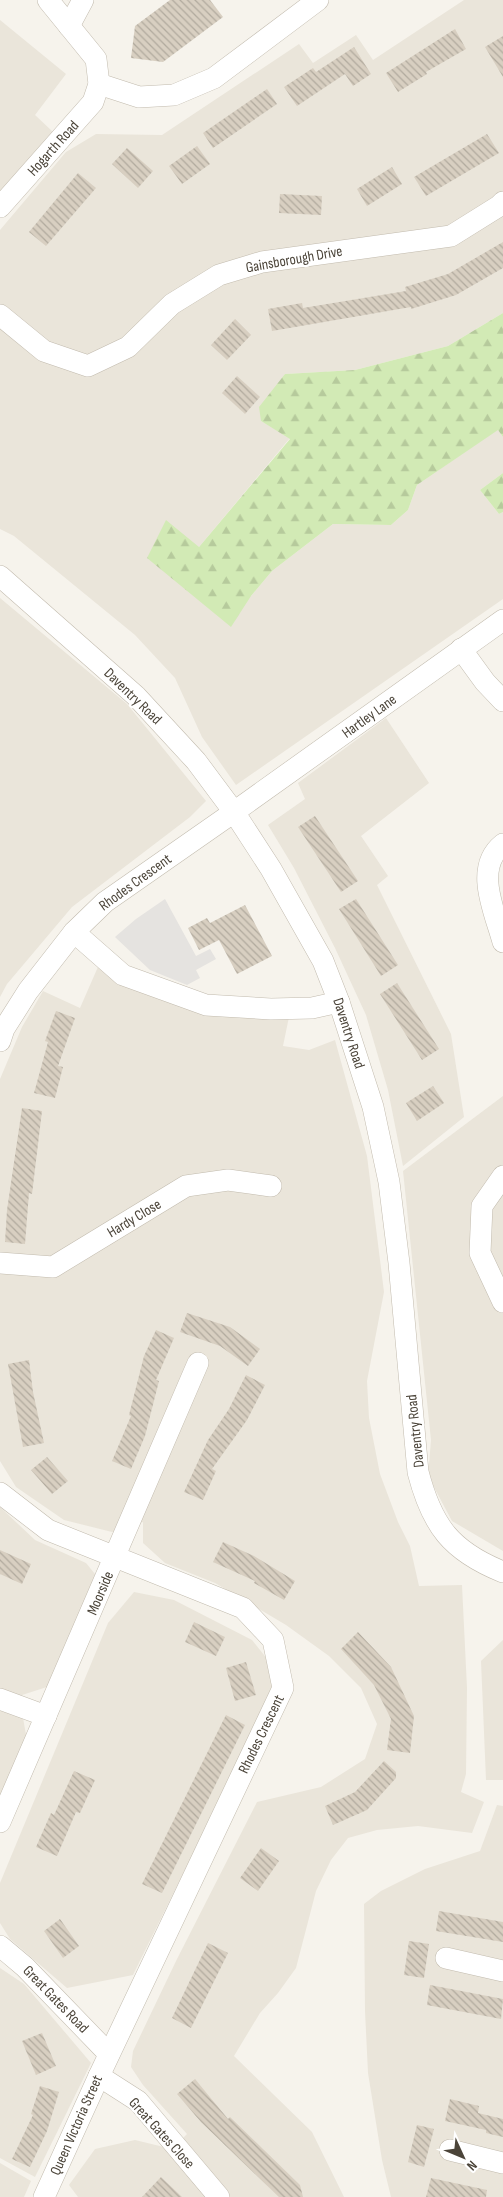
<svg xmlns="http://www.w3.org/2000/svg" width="503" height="2197" viewBox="0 0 503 2197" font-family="'Sofia Sans Condensed',sans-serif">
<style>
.residential{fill:#eae5da}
.forest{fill:url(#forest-firs)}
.parking{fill:#e5e3e0}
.building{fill:url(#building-back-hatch)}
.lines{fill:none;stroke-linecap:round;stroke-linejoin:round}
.street-casing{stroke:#c2bbae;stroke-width:22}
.street{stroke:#fff;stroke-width:21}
.labels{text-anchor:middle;stroke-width:4.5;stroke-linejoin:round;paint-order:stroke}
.street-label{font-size:15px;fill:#4b4439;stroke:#fff}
</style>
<defs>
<pattern id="forest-firs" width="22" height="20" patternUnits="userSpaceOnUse" patternTransform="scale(1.25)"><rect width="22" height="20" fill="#d2eab5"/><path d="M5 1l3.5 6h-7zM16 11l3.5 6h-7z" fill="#b6ca9c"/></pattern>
<pattern id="building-back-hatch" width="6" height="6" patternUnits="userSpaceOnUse" patternTransform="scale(1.25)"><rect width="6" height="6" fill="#d8cfc1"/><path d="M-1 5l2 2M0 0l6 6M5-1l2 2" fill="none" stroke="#b1aa9e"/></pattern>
</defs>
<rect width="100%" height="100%" fill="#f6f3ec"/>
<!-- residential -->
<g class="residential">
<path d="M464,0h39v313l-55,33 -93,24 -70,4 -24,47 29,17 -91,109 52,49 21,-25 61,-47 58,1 17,-15 9,-25 81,-56 5,8v36l-23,17 19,24 4,-2v87l-267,186 -34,-48 -27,-59 -40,-43 -121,-99 -14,-7v-299l66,-78 30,-18 66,1 137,-91 14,19 43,-28 17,25z"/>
<path d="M0,20l66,54 -31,41 18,17 -53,63z"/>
<path d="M0,598l127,106 79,97 -16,16 -118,90 -65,77 -7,13z"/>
<path d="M386,718l43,65 -68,53 27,40 -11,9 74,149 13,83 -61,49 -15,-76 -22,-75 -31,-67 -41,-80 -26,-43 37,-26 -7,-16z"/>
<path d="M101,960l65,35 123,22 -6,29 26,4 26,-10 32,116 17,136 -17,89 2,37 11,56 18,48 12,24 9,40 43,-1 5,103 -1,86 -5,18 23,10 -12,31 -54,-7 -41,4 -29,8 -17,22 -15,31 -20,77 -18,25 -18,20 -26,43 78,76 32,65h-266l-9,-12 26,-36 40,-9 37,9 15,-15 -44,-49 -12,-18 2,-16 44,-92 80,-157 64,-15 44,-28 12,-35 -16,-36 -32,-32 -43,-31 -71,-42 -50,-20 -22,-20v-21l-31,10 -48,-12 -48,-33 -16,-26v-382l22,-52 21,-36 37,17z"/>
<path d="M503,1096v455l-51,-30 -24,-45 3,-36 -28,-269z"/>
<path d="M0,1507l35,33 51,23 13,16 -49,107 -31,10 8,44 -27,58z"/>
<path d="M134,1592l40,8 78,40 16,20 7,27 -142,288 -66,13 -57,-49 -10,-16v-40l108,-260z"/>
<path d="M503,1640v140h-17l-5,-119z"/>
<path d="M497,1805l6,1v391h-112l-9,-37 -14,-87 -3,-62 -1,-107 17,-13 44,-22 55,-18z"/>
<path d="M0,1968l24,16 67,79 -56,114 -35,-19z"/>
<path d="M0,2163l31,18 -7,16h-24z"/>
</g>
<!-- forest -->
<g class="forest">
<path d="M503,313v124l-5,-7 -81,55 -9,25 -17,15 -58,-1 -61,47 -21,25 -20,31 -84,-69 19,-38 33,27 91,-108 -29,-18 -2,-14 26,-33 70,-4 93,-24z"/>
<path d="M503,473v39l-4,2 -19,-24z"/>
</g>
<!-- parking -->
<path class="parking" d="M165,899l31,57 14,-7 6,10 -20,11 4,8 -13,7 -37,-15 -35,-33 21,-18z"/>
<!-- building -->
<g class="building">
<path d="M170,0h40l13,17 -60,45 -32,-4 4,-32z"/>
<path d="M455,29l11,20 -40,23 1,2 -29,18 -12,-19z"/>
<path d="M503,36v41l-18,-30z"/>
<path d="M354,47l17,27 -18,12 -8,-12 -48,32 -13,-19 29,-19 3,4z"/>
<path d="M267,89l10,15 -64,44 -10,-15z"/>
<path d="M487,134l12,19 -73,43 -12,-19z"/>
<path d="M197,146l13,18 -28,20 -13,-18z"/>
<path d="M127,148l26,23 -15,17 -26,-24z"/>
<path d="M392,167l10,17 -35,22 -10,-17z"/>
<path d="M78,173l18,15 -50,58 -17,-14z"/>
<path d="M280,194l42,2 -1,19 -42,-2z"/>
<path d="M503,242v26l-47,27 -45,14v-2l-139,24 -4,-22 34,-6 1,5 103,-17 -1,-4 43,-13z"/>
<path d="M235,319l16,16 -24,25 -16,-15z"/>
<path d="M237,376l23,21 -15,17 -23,-21z"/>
<path d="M315,816l43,65 -17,11 -43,-65z"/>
<path d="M356,899l42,66 -17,11 -42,-67z"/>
<path d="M245,905l27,51 -35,18 -18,-34 -20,10 -11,-22 19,-10 3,5z"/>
<path d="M397,983l42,66 -17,11 -42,-66z"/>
<path d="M56,1011l19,7 -17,48 5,1 -8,31 -21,-5 14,-51 -3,-1z"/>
<path d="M433,1086l11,17 -27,18 -11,-18z"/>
<path d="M22,1108l20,3 -10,83 -3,-1 -4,51 -20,-2 2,-32z"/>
<path d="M187,1313l43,14 30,22 -12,17 -28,-20 -40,-14z"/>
<path d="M156,1330l18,8 -18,42 3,1 -14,55 -14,33 -19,-8 19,-45 -2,-1 15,-59z"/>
<path d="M29,1360l4,32 11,51 -21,4 -15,-83z"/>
<path d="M246,1375l19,10 -18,35 -35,49 4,2 -13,29 -19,-8 24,-52 21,-31z"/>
<path d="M47,1457l21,24 -16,13 -21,-24z"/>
<path d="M223,1542l31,14 41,25 -11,19 -30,-17 1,-2 -42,-19z"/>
<path d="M0,1550l31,14 -9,20 -22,-10z"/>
<path d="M194,1622l31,15 -9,19 -31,-14z"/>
<path d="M358,1632l33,35 23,49 -4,37 -23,-3 4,-31 -17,-34 -33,-36z"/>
<path d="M246,1662l10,33 -21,6 -9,-33z"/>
<path d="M226,1715l19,10 -83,168 -20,-9z"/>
<path d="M384,1761l12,11v6l-29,32 -34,15 -8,-19 30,-14z"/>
<path d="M74,1771l21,9 -15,33 -4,-1 -19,44 -21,-9 15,-34 3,2z"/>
<path d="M261,1848l18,13 -21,30 -18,-13z"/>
<path d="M439,1911l64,11v20l-67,-11z"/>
<path d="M60,1919l19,27 -16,12 -19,-27z"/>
<path d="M409,1941l20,3 -5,34 -20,-3z"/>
<path d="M208,1943l20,10 -37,75 -19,-10z"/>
<path d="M430,1985l73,14 -2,20 -74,-14z"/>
<path d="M42,2033l14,33 -20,9 -14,-34z"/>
<path d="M195,2079l33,40 2,-2 70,68 3,12h-24l-78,-75 -24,-28z"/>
<path d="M40,2086l19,6 -12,39 -17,36 -18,-8 21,-44 -2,-1z"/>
<path d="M450,2099l29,7 -1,7 25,6v18l-17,-4v-3l-41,-9z"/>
<path d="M417,2125l17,4 -10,38 -16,-5z"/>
<path d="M161,2177l21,20h-40z"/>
<path d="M431,2178l56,12 -1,7h-60z"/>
</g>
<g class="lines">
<!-- street casing -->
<g class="street-casing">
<g id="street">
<path d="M69,26l14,-26"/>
<path d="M99,84l40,13 35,-2 40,-17 104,-78"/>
<path d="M0,207l93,-105 6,-18 -3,-25 -48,-59"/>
<path d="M0,315l44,36 44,15 40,-19 44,-43 47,-29 43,-13 189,-26 48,-30 4,-4"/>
<path d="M0,576l136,120 60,65 38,51 37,57 52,92 16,41 34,105 16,75 10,81 19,209c14,54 33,79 85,100"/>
<path d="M461,649l24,33 18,19"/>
<path d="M503,844c-30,24 -8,68 0,98"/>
<path d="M74,932l49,43 83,30 65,4 41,-1 27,-6"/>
<path d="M0,1041l4,-12 24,-38 46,-59 31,-30 129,-90 269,-192"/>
<path d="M503,1176l-21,30 -2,47 23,49"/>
<path d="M0,1263l53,4 133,-81 42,-6 43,6"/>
<path d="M0,1493l48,37 195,78 30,32 10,48 -184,388 -55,121"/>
<path d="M0,1699l46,17"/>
<path d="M0,1822l198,-459"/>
<path d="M0,1946l25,21 84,87"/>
<path d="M446,1958l57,13"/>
<path d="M99,2076l39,25 81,96"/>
<path d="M450,2150l53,13"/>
</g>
</g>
<!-- street -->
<use href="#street" class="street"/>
</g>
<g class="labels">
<!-- street labels -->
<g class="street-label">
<text transform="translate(53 148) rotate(-48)" y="5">Hogarth Road</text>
<text transform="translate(294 259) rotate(-10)" y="5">Gainsborough Drive</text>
<text transform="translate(133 696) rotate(44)" y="5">Daventry Road</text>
<text transform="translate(369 716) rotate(-36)" y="5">Hartley Lane</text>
<text transform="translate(135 882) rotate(-36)" y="5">Rhodes Crescent</text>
<text transform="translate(349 1033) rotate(72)" y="5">Daventry Road</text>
<text transform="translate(134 1218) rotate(-31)" y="5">Hardy Close</text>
<text transform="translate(415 1431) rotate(-96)" y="5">Daventry Road</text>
<text transform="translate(100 1593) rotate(-67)" y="5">Moorside</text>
<text transform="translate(261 1734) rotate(-64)" y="5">Rhodes Crescent</text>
<text transform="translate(56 1999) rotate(46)" y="5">Great Gates Road</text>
<text transform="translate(76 2125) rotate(-66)" y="5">Queen Victoria Street</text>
<text transform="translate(162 2133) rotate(48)" y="5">Great Gates Close</text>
</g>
</g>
<!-- north arrow -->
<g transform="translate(463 2157) rotate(134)" stroke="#ffffff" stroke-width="4" paint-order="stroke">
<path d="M0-4L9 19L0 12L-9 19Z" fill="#4b4439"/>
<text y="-8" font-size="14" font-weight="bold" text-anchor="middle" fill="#4b4439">N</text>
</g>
</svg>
